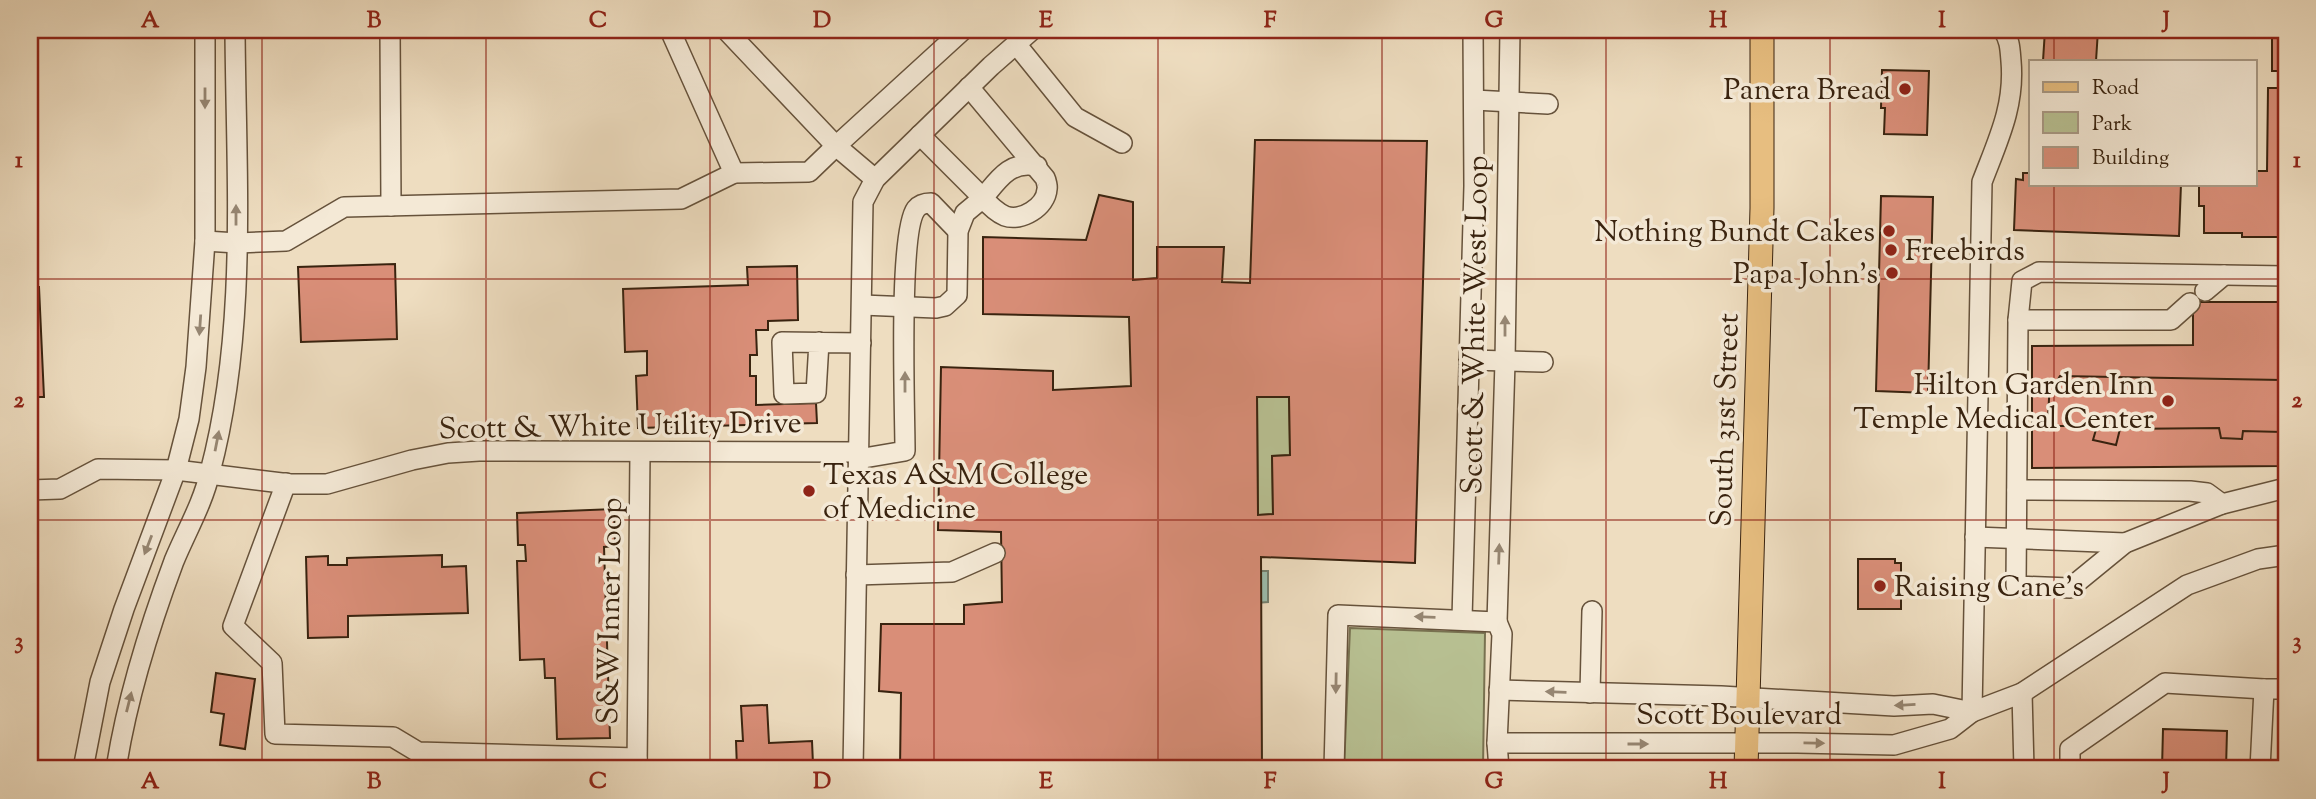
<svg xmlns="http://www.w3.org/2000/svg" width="2316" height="799" viewBox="0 0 2316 799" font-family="'Sorts Mill Goudy',serif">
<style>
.green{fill:#b8c193;stroke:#787251;stroke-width:2}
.water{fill:#9bbdad;stroke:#747f6e;stroke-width:2}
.building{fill:#d98e78;stroke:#39230f;stroke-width:2;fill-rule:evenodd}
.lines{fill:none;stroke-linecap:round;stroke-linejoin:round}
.minor-casing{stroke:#66523b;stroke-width:22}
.major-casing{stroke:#39230f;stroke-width:25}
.minor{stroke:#f4e9d6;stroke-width:19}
.major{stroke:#e7be80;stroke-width:23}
.oneway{fill:#968672}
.grid{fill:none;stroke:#8f2418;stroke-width:2;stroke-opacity:0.55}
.poi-dot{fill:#8f2418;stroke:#f4e9d6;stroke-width:2.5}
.labels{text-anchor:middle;stroke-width:7;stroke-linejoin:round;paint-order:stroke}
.poi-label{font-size:30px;fill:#39230f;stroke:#f4e9d6;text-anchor:end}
.street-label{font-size:30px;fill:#39230f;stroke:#f4e9d6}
.neatline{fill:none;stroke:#8f2418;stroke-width:2.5}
.grid-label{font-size:23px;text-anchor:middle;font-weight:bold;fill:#8f2418}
</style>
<rect width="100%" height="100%" fill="#eeddc0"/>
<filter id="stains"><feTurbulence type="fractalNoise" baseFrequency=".00286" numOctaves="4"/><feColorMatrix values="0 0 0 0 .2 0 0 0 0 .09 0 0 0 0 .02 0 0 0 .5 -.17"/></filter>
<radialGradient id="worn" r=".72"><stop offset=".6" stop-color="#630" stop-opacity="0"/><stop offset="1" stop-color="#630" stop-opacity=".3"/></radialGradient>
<!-- green -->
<g class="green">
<path d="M1257,397h32l1,58 -18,1 1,58 -15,1z"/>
<path d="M1350,628l135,5 -2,136h-139z"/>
</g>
<!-- water -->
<path class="water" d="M1256,571h12v31l-12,1z"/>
<!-- building -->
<g class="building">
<path d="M2045,30h53l-2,31h-53z"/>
<rect x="2272" y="30" width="14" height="41"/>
<path d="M1882,70l47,1 -2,64 -43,-1 1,-26h-4z"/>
<path d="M2268,88h18v149h-44v-4h-38v-27h-5v-22h56v-13h12z"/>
<path d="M1255,140l172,1 -12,422 -154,-6 1,212h-362l1,-76 -22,-2 2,-67h83v-19l38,-3 -1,-70 -63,-2 3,-163 112,4v19l78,-4 -2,-69 -146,-3v-77l103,3 13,-45 34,7v78l24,-2v-31h67l-2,35 28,1zM1257,397h32l1,58 -18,1 1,58 -15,1z"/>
<path d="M2023,173h8v11h150l-2,52 -165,-6 2,-51 7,1z"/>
<path d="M1881,196l52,1 -5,196 -52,-2z"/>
<path d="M395,264l2,75 -96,3 -3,-75z"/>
<path d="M797,266l1,54 -30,1v9h-12l1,25h-7v21h6v29l60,-2 1,20 -179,5 -2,-52 11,-1v-24l-22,1 -2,-63 125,-4 -1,-18z"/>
<path d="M30,287h9l5,110h-14z"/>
<path d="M2193,302h90v164l-251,2v-122l161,-1z"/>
<path d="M2060,376l222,4 1,8 3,-1v29l-4,-1v17l-39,-1 -1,8 -21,-1 -2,-10 -99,1 -4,16 -23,-5 4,-14h-41v-4l-8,-4 2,-37h7z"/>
<path d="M614,509l1,37 -11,1 6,191 -53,1 -2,-61h-10l-1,-19 -24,1 -3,-99h9l-1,-16h-7l-1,-32z"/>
<path d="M442,555v12l24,-1 2,47 -120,3v21l-40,1 -2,-81 22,-1v9h19v-7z"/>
<path d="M1858,559h37v4h6v46h-43z"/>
<path d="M216,673l39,6 -10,70 -25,-4 4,-31 -13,-2z"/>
<path d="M767,705l2,38 43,-2 1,23 13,-1v6h-89l-1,-28h7l-2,-35z"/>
<path d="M2163,729l64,2 -1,38h-64z"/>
</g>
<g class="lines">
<!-- minor casing -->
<g class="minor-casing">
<g id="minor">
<path d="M390,30l1,176"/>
<path d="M670,30l64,143"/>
<path d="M726,30l110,116 127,-116"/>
<path d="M1016,44l59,73 47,26"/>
<path d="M1474,100l74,4"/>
<path d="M920,135l63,63c15,-18 27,-38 54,-32"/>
<path d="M205,241l32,2 49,-2 58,-34 337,-8 53,-26 75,-1 27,-26 39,33"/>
<path d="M2286,276l-247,-4 -17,9 -4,39 -2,266 54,2 55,-45 97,-39 64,-16"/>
<path d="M2205,291l19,-16"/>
<path d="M862,305l74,3 9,-2 12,-11 1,-64 7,-18 18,-15c6,7 13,14 22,18 16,6 41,-9 42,-27 1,-1 -1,-9 -2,-11l-76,-91"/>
<path d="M2018,320h153l19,-17"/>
<path d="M819,342l-3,51 -32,1 -2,-52 79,1"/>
<path d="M1469,360l74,2"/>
<path d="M858,459l47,-8c0,-41 -7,-218 11,-242 4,-5 9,-6 15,-6l27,28"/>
<path d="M286,483l-53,143 39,37 3,71 118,3 25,15 219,6"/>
<path d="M30,490l30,-1 38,-20 78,1 114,14h37l85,-24 36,-7 31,-2 379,1"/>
<path d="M2017,490l173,1 17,2 15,11"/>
<path d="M1975,537l150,6"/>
<path d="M856,575l96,-3 43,-19"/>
<path d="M1462,619l12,-433 -1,-156"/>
<path d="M1497,622l8,-260 5,-332"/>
<path d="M1499,690l222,6 173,10 39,-2 39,8"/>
<path d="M1590,693l2,-82"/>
<path d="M2022,693l2,76"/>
<path d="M1972,712l10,-530c16,-42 33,-76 29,-121 -1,-12 -1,-21 -8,-31"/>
<path d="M1497,743h300l97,2 56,-16 22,-17 50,-19 165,-108 71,-26 28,-4"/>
<path d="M83,769l17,-87 24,-73 52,-139 13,-51 7,-52 9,-126v-211"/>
<path d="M116,769c11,-71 33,-141 58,-208 12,-29 29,-58 36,-89 38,-143 26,-295 25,-442"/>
<path d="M637,769l3,-316"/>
<path d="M853,769l10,-567 12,-23 116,-113 41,-36"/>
<path d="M1334,769l4,-154 159,7 5,12 -5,109 2,26"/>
<path d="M2070,769v-20l95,-66 99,6"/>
<path d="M2260,769l4,-80h22"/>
</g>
</g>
<!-- major casing -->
<g class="major-casing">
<path id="major" d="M1746,769l16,-561v-178"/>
</g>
<!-- minor -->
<use href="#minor" class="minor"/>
<!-- major -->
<use href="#major" class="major"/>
</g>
<!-- one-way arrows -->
<defs><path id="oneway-solid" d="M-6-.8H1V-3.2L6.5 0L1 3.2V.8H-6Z" transform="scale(1.75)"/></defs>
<g class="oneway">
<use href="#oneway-solid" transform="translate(205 98) rotate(90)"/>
<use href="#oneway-solid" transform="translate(236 215) rotate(-90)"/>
<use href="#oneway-solid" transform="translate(200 325) rotate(94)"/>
<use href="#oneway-solid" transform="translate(1505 326) rotate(-90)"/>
<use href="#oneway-solid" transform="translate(905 382) rotate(-90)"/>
<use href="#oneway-solid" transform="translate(217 441) rotate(-79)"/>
<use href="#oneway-solid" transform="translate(148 545) rotate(111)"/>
<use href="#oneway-solid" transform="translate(1499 554) rotate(-88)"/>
<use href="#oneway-solid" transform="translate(1425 617) rotate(-178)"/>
<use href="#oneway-solid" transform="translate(1336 683) rotate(91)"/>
<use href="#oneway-solid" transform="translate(1556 692) rotate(-178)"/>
<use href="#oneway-solid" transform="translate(129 702) rotate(-76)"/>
<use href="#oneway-solid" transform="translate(1905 705) rotate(177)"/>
<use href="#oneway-solid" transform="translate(1814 743) rotate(1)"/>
<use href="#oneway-solid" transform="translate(1638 744)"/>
</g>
<!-- grid -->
<path class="grid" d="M262,30v739M486,30v739M710,30v739M934,30v739M1158,30v739M1382,30v739M1606,30v739M1830,30v739M2054,30v31M2054,184v585M30,279h2256M30,520h2256"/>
<!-- markers -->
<g class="poi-dot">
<circle cx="1905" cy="89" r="7"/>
<circle cx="1889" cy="231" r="7"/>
<circle cx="1891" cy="250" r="7"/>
<circle cx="1892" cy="273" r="7"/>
<circle cx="2168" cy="401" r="7"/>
<circle cx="809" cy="491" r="7"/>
<circle cx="1880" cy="586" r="7"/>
</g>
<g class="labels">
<!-- poi labels -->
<g class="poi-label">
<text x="1891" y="99">Panera Bread</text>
<text x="1875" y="241">Nothing Bundt Cakes</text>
<text x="1905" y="260" text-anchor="start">Freebirds</text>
<text x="1878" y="283">Papa John's</text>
<text x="2154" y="394">Hilton Garden Inn<tspan x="2154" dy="34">Temple Medical Center</tspan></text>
<text x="823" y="484" text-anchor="start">Texas A&amp;M College<tspan x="823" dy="34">of Medicine</tspan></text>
<text x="1894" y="596" text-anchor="start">Raising Cane's</text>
</g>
<!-- street labels -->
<g class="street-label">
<text transform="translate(1474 325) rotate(-89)" y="10">Scott &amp; White West Loop</text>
<text transform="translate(1724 420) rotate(-88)" y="10">South 31st Street</text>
<text transform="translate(620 425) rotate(-1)" y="10">Scott &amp; White Utility Drive</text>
<text transform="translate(609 611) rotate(-89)" y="10">S&amp;W Inner Loop</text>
<text x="1739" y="724">Scott Boulevard</text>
</g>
</g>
<!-- margin -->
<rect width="2316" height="799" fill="none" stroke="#eeddc0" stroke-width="77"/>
<!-- legend -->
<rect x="2029" y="60" width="228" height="126" fill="#f4e9d6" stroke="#a99a86" stroke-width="2"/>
<rect x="2043" y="82" width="35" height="10" fill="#e7be80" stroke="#a99a86" stroke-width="2"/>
<text x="2092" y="94" font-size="21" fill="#39230f">Road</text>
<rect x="2043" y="112" width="35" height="21" fill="#b8c193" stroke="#a99a86" stroke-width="2"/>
<text x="2092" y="130" font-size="21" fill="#39230f">Park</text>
<rect x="2043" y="147" width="35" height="21" fill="#d98e78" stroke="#a99a86" stroke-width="2"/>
<text x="2092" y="164" font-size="21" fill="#39230f">Building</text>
<rect x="38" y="38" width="2240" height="722" class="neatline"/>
<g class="grid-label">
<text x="150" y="27">A</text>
<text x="374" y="27">B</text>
<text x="598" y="27">C</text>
<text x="822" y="27">D</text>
<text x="1046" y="27">E</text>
<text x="1270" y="27">F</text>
<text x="1494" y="27">G</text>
<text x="1718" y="27">H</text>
<text x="1942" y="27">I</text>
<text x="2166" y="27">J</text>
<text x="19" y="167">1</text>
<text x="2297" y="167">1</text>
<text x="19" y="407">2</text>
<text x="2297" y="407">2</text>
<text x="19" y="648">3</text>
<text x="2297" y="648">3</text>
<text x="150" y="788">A</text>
<text x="374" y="788">B</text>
<text x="598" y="788">C</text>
<text x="822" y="788">D</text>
<text x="1046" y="788">E</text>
<text x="1270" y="788">F</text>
<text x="1494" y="788">G</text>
<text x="1718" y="788">H</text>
<text x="1942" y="788">I</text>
<text x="2166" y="788">J</text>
</g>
<rect width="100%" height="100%" filter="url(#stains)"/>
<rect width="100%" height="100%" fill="url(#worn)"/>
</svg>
